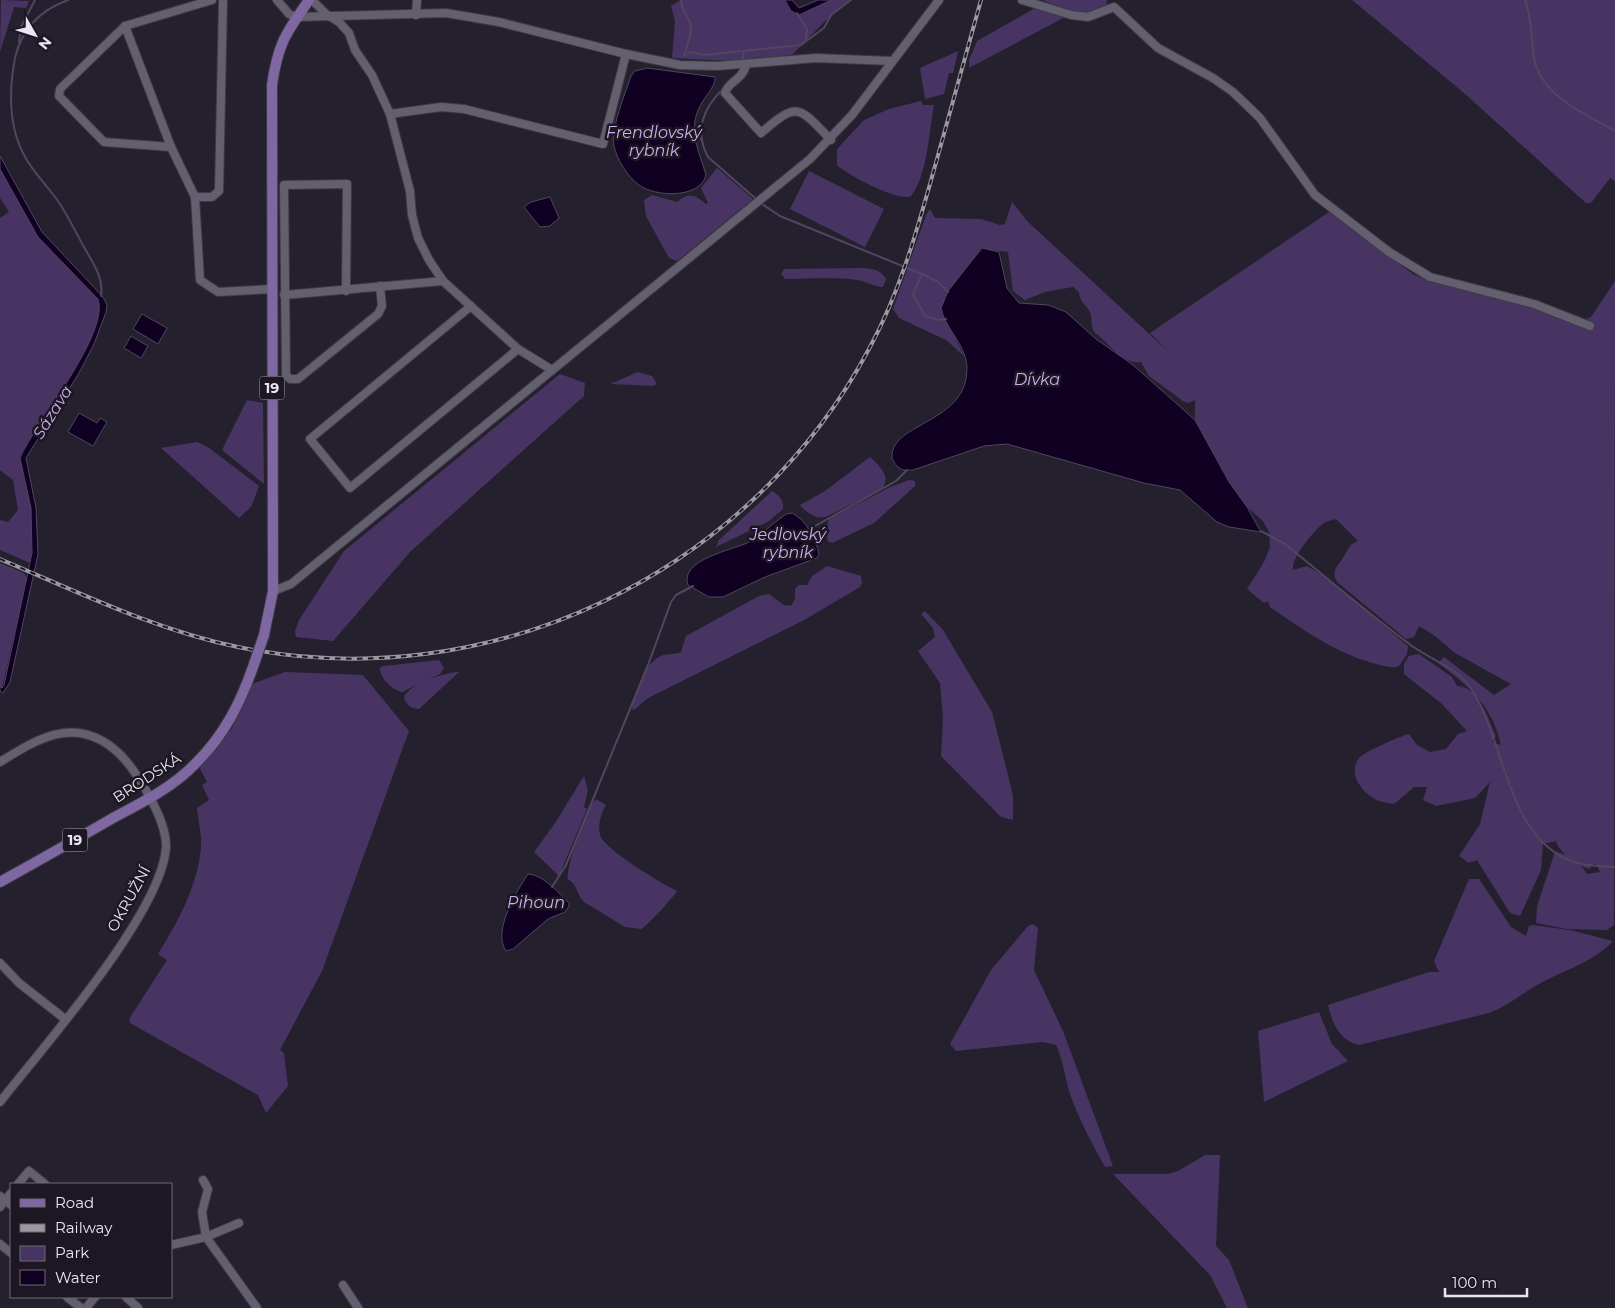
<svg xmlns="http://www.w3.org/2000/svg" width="1615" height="1308" viewBox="0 0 1615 1308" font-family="Montserrat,sans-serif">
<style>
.green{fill:#483463}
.water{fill:#100022;stroke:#514560}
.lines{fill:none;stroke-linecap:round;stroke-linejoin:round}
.stream{stroke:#514560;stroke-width:2}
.minor-casing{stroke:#3e3a45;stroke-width:10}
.major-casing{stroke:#3e3a45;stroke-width:12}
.minor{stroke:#645f6e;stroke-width:8}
.major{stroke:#7f67a1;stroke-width:10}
.rail-casing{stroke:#9b98a2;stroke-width:4}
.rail{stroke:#1c1723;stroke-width:2;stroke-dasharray:5.5;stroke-linecap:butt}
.major-bridge-casing{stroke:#3e3a45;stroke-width:12;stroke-linecap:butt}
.major-bridge{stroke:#7f67a1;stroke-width:10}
.labels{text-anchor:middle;stroke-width:5;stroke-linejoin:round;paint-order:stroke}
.shield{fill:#1c1723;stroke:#aca8b2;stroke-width:1}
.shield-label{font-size:14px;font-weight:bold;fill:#e9e6ef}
.street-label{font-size:15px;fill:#e9e6ef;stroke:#1c1723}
.water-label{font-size:16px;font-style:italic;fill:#c9b0f0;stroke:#1c1723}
</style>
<rect width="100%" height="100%" fill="#25202d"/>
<!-- green -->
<g class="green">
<path d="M1,0l28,1 -3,7 -12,-1 -14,45z"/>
<path d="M680,0h105l3,7 11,8 32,-15h19l-19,15 -39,40 -64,6 -56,-3 3,-37 -4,-15z"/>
<path d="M1043,0h64l-1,5c-26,15 -37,7 -63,-5z"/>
<path d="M1352,0h263v181l-5,-3 -19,25h-5l-122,-110z"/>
<path d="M1037,7l30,9 -98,52v-8l8,-19z"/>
<path d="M958,51l-5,22h-4l-5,21 -19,5 -5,-31z"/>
<path d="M921,101l2,4h11c-5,26 -6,69 -23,91 -11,7 -65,-22 -74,-31v-16l27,-29 25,-11z"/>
<path d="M717,168l35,30v2l-75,61 -8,-3 -23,-42 -2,-16 8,-5 25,7c11,-10 19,-7 29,2l2,-1 -7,-15z"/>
<path d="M0,169l38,68 60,62c12,35 -63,124 -78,159l11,50 1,39 -2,16 -30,-13v-30l8,2 10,-12 -5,-30 -13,-10v-252l9,-6 -9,-14z"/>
<path d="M809,171l75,38 -19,38 -75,-38z"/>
<path d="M1012,202l15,19 145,134 -22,-22 179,-121 84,62 11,5 7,-6 92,23 63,23 5,-2 24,-36 -1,644 -7,5 -40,-1 -31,-6 1,-17 18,-54c8,-1 29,14 32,22l13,-2 -5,-9 -6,6c-10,-3 -31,-17 -33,-28l-13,3 -2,26 -21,46 -10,-3 -33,-53 -8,3 -10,-7 21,-32 10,-42 -15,16 -39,8 -13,-6 4,-13h-13l-20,17c-6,-1 -14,-2 -19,-5 -15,-8 -28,-27 -15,-42 5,-5 40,-21 49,-23l8,11 13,7 16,-3 12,-15 9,-3 -25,-27 -38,-30v-10l5,-8 10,-2 33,23 5,9c22,0 31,33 39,50l-4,6 9,3c-9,-40 -32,-59 -63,-82l6,-6 50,38 17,-11 -56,-31 -20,-17 -16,-10 -5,11 -8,2 -69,-57c-7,-13 2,-16 7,-26 5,-7 5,-12 14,-15l-22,-22c-4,1 -9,2 -12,4 -10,7 -33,35 -31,47l14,-4c37,21 68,53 101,80l-1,8 -8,12c-6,3 -12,0 -19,-1 -42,-10 -75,-34 -110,-58l-2,-6 -4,2 -17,-14 17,-27 6,-15 -1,-15 -6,-11 -16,-14 -18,-25 -34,-62v-20l-7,3 -5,-2 -34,-25 -8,-14c-20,3 -32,-20 -47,-30 -3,-6 -2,-11 -3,-17 -3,-11 -11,-10 -12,-23l-6,-5 -28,5 -20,8 -12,-9 -5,-39 -16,-2c-25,19 -39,29 -51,58l23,48 -18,-16 -47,-22 -6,-9 33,-94 4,-6 5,9 46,1 19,6 5,-1z"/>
<path d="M864,268c10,1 17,2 22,11l-3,8c-9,0 -17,-6 -26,-7 -24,-3 -49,-1 -72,-1l-4,-5 3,-5z"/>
<path d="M638,372l14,4 5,8 -4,2 -43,-2z"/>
<path d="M560,374l25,9 -1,13 -173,155 -78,90 -37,-4 -1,-6 4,-11 45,-69z"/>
<path d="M247,400l16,3 1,81 -42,-34z"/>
<path d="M197,442l11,5 51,39 -8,21 -12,11 -78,-70z"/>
<path d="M870,457c9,8 22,20 12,32l-56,28c-11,2 -19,-4 -26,-12l25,-14z"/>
<path d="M909,480l6,1v5l-41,37 -42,20 -4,-2 -3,-10 4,-12 59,-31z"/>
<path d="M772,491c7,4 12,9 11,18l-14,12 -53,26 3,-7z"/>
<path d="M0,563l24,10 3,5 -25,110 -2,-2z"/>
<path d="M827,566l34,10 1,7 -2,4 -56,33 -156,78 -14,12 -3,-3c5,-15 14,-45 30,-51 7,-3 14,-1 20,-4l5,-16 73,-40 10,-2 15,11 7,1 4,-7v-10l4,-4h8l5,-9z"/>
<path d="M925,611l18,19 49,82 21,83v25l-12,-3 -60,-61 2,-38 -3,-35 -22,-32 17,-14 -2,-9 -12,-14z"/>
<path d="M439,660l5,8 -4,6 -38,18c-10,-2 -22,-14 -22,-24l4,-2z"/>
<path d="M285,672l78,3 46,56 -87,240 -42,79 4,3 4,33 -22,27 -8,-18 -128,-72 -1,-4 38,-59 -9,-6c20,-32 40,-69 43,-107 1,-12 -3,-26 -4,-39l12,-8 -7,-15 5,-3 -8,-15 33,-39 20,-44z"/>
<path d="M456,672h3l-40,37c-8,0 -14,-5 -15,-12 8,-15 36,-22 52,-25z"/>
<path d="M584,776l4,14 -4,17 3,2 -28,67 -25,-24 21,-29z"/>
<path d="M596,799l10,6c-5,9 -10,23 -4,34 11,15 57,43 75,52 -3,6 -30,35 -36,38l-16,-2 -41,-25c-8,-8 -6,-17 -16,-23 -2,-12 19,-74 28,-80z"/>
<path d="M1469,879h10l32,48 15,9 3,-10 4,-1 37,5 43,11c-21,22 -47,28 -74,43 -18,10 -30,21 -50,29l-130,32c-20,-5 -27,-22 -31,-40l101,-33h10l-5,-11z"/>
<path d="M1033,924l5,4 -4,42 29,61 50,135 -8,1c-13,-23 -25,-46 -34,-70 -6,-18 -7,-35 -15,-52l-13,-3 -87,9 -6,-7 41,-74 37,-44z"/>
<path d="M1319,1012l13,32 16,17 -84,41 -6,-71z"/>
<path d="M1205,1155h15l-4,91 13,14 19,48h-21l-17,-33 -97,-101h54l11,-3z"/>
</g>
<!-- water -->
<g class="water">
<path d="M785,0h7l7,8 19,-8h13l-32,15 -8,-4z"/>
<path d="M647,68l68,9c1,8 -8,17 -12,24 -17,26 -5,47 3,74 -6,24 -51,22 -67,10 -11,-8 -22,-25 -25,-39 -3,-20 11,-51 17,-70l4,-5z"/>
<path d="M0,156l42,76 61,65 4,8 -1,7 -12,32 -15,29 -53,85 10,50 2,46 -28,128 -7,11 -3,-2v-5l2,2 2,-3 28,-132 -1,-45 -11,-50c15,-35 90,-124 78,-159l-60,-62 -38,-68z"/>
<path d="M550,197l9,21 -9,8 -10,1 -16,-20 7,-5z"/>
<path d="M982,248l17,4 8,36 12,15 29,2 18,7 30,27 37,26 62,55 34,62 18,25 14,25 -32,-5 -12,-5 -37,-32 -36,-7 -137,-39 -23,2 -71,24c-12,1 -16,-1 -21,-12 -3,-36 77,-34 75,-91 -1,-23 -22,-38 -26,-59l7,-17z"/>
<path d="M142,314l25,14 -9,16 -25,-15z"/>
<path d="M131,336l17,10 -7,12 -17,-10z"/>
<path d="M79,413l18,10 3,-5 7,4 -14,24 -25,-14z"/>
<path d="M792,513c14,7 24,26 27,41l-2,4 -52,19 -42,20h-14l-21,-12c-9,-26 46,-35 61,-43 13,-8 25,-19 37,-28z"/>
<path d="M528,874c16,1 30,19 41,29v3l-4,6 -17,7 -35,30 -7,2c-14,-20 11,-60 22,-77z"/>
</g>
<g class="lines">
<!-- stream -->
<g class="stream">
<path d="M68,0c-28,10 -46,28 -53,58 -6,32 -7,67 9,97 9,18 25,32 36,49 9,14 16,29 24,43 9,16 20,31 17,49"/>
<path d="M681,0c2,15 5,12 9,23 4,8 -4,24 -6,33l7,-4 14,3 96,-10 23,-17 7,-13 20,-15"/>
<path d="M1525,0c7,17 6,39 9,58 7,38 51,56 81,73"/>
<path d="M797,13l10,16 -1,11"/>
<path d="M19,42l2,-15 14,-27"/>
<path d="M742,63l2,-12"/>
<path d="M723,89c-20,19 -29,43 -15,68l48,42"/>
<path d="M692,133l9,6"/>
<path d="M759,202l21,14 142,58 16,8 10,10"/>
<path d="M922,274l-9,20 12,22 13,4 8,-1"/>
<path d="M806,531l90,-50 11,-11"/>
<path d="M1261,531l24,13c42,34 84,70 127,102 15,11 43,22 54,36 40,50 37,156 108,180 12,4 28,4 41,5"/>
<path d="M552,887l14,-22 82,-200 23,-63 5,-7 17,-9"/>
</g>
<!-- minor casing -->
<g class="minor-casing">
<g id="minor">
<path d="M277,0l12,14 7,3 150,-4 53,9 127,32 54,11 37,1 99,-8 76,3"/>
<path d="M312,0l14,14 13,8 10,11 6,17 17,25 18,39 20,77 2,24 6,23 11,22 14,21 75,68 34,21"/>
<path d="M1022,0l49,15 17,2 26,-10 44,41 55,30 20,14 27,26 55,77 74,57 41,25 104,27 56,22"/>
<path d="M416,15l1,-15"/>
<path d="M125,26l46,121 24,50 5,83 18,12 54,-3"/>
<path d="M746,65c-4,16 -17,15 -21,28l36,40c37,-32 37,-27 70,7"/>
<path d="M390,114l51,-7 23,2 139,35 23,-90"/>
<path d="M171,147l-67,-5 -45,-46 1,-7 65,-63 87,-26"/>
<path d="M195,197h17l7,-6 4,-191"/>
<path d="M346,291l1,-107 -63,1 2,190 4,4h8l80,-65 4,-8 -2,-20"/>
<path d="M284,295l159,-14"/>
<path d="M471,306l-161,133 40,49 168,-139"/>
<path d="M273,591l18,-7 519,-425 42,-44 87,-115"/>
<path d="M0,762c37,-23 73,-46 114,-13 21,17 53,71 52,98 -4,66 -123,200 -166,255"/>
<path d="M0,963l19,20 46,36"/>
<path d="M203,1180l5,9 -6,23 4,25 51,71"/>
<path d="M18,1184l11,-13 16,13"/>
<path d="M0,1196l11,9"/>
<path d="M0,1207l11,-14"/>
<path d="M0,1244l11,9"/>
<path d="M171,1245l35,-8 33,-14"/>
<path d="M343,1285l15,23"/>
<path d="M67,1297l14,11"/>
<path d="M126,1297l12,11"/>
<path d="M86,1308l9,-11"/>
</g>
</g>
<!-- major casing -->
<g class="major-casing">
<g id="major">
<path d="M264,635l9,-44 -1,-506c6,-42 14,-52 37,-85"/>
<path d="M0,882c38,-21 75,-42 113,-64 28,-15 59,-30 82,-54 29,-28 46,-62 59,-100"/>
</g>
</g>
<!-- minor -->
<use href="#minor" class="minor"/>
<!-- major -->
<use href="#major" class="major"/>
<!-- rail casing -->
<g class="rail-casing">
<path id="rail" d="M0,559c78,33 155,71 238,88 252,52 513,-74 632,-300 32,-59 49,-124 67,-188 15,-53 29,-106 44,-159"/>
</g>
<!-- rail -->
<use href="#rail" class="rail"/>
<!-- major-bridge casing -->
<g class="major-bridge-casing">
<path id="major-bridge" d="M254,664l10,-29"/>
</g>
<!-- major-bridge -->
<use href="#major-bridge" class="major-bridge"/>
</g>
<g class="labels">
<!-- shield labels -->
<g class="shield">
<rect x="259.5" y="376.5" width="25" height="23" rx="4"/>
<rect x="62.5" y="828.5" width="25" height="23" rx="4"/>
</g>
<g class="shield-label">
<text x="272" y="393">19</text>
<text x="75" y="845">19</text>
</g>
<!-- street labels -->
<g class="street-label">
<text transform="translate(147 778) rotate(-33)" y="5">BRODSKÁ</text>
<text transform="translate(129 899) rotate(-61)" y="5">OKRUŽNÍ</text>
</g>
<!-- water labels -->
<g class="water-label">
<text x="654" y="138">Frendlovský<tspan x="654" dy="18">rybník</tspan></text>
<text x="1037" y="385">Dívka</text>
<text transform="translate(52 412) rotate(-58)" y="6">Sázava</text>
<text x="788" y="540">Jedlovský<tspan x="788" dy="18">rybník</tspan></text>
<text x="536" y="908">Pihoun</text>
</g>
</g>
<!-- legend -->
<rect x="10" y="1183" width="162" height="115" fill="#1c1723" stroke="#6e6a75"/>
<rect x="20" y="1199" width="25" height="8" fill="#7f67a1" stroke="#6e6a75"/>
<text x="55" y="1208" font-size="15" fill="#e9e6ef">Road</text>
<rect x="20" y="1224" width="25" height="8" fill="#9b98a2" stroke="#6e6a75"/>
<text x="55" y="1233" font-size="15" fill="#e9e6ef">Railway</text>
<rect x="20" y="1246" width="25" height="15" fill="#483463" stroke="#6e6a75"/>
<text x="55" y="1258" font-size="15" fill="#e9e6ef">Park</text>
<rect x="20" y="1270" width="25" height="15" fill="#100022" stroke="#6e6a75"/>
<text x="55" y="1283" font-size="15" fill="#e9e6ef">Water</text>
<!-- north arrow -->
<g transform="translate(35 35) rotate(129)" stroke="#1c1723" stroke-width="4" paint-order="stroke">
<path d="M0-4L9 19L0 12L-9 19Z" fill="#e9e6ef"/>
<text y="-8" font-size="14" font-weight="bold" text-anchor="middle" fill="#e9e6ef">N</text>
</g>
<!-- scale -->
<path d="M1445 1288v8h82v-8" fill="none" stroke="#e9e6ef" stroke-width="2.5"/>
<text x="1452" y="1288" font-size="15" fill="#e9e6ef" stroke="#1c1723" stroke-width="4" paint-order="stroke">100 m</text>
</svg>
